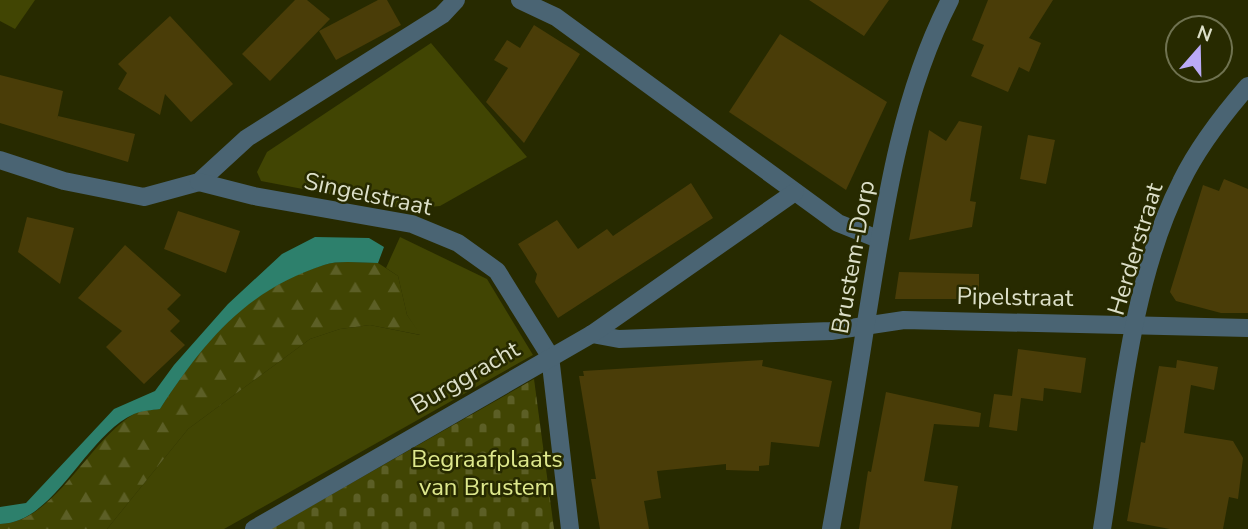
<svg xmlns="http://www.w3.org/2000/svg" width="1248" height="529" viewBox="0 0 1248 529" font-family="'Nunito Sans',sans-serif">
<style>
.green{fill:#414503}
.forest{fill:url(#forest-firs)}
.cemetery{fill:url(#cemetery-stones)}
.water{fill:#2d806c}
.building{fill:#4a3d08}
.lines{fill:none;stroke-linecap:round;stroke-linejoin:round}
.minor{stroke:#4a6473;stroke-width:18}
.labels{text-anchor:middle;stroke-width:5;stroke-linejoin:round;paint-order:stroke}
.street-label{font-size:24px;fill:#dcdfc8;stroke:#272a00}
.park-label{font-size:24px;fill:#dee88c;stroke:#272a00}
</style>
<defs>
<pattern id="forest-firs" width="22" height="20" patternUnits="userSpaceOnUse" patternTransform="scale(1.75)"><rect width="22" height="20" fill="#414503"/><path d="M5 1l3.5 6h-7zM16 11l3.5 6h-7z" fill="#5c5f26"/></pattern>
<pattern id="cemetery-stones" width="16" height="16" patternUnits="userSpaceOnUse" patternTransform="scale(1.75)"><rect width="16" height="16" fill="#414503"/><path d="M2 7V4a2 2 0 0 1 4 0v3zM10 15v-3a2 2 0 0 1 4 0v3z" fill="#5c5f26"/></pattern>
</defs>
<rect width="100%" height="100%" fill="#272a00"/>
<!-- green -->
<g class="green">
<path d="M0,0h35l-20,29 -15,-8z"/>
<path d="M431,43l96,114 -87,49 -33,3 -146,-28 -4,-9 10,-20z"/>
<path d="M400,237l87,42 46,76 -309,174h-117l81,-100 122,-90 30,-10 30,-4 50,10 -13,-20 -9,-39 -12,-8z"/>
</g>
<!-- forest -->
<path class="forest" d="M378,263l20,13 9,39 14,20 -51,-10 -30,4 -30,10 -122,90 -81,100h-107v-5c54,-1 89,-84 134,-110 6,-4 18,-4 26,-5 43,-66 86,-120 164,-144 15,-5 37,-2 54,-2z"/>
<!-- cemetery -->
<path class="cemetery" d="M534,379l20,150h-283z"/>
<!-- water -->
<path class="water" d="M315,237l54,1 15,9 -6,16c-17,0 -39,-3 -54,2 -78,25 -121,78 -164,144 -8,1 -19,2 -26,5 -49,22 -79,109 -134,110v-17l26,-4 88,-94 41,-18 19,-26 54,-61 54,-50z"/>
<!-- building -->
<g class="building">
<path d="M295,0h12l23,19 -60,62 -28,-27z"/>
<path d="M378,0h9l14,25 -65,35 -17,-29z"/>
<path d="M809,0h80l-25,36z"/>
<path d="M988,0h65l-24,38 12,5 -12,29 -10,-5 -11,25 -37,-16 13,-31 -12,-5z"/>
<path d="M170,16l63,68 -42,38 -26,-28 -5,21 -42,-26 9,-16 -9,-9z"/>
<path d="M534,25l46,29 -56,89 -38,-41 22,-34 -14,-8 13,-20 13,8z"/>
<path d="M780,34l107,68 -41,88 -117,-78z"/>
<path d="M0,75l63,16 -6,29 1,-4 77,18 -7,28 -128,-39z"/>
<path d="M959,121l23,5 -12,75 6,1 -4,25 -63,13 20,-110 17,11z"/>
<path d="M1028,135l27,5 -9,44 -26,-5z"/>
<path d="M1224,179l24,10v124h-27l-45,-12 -6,-9 33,-107 16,6z"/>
<path d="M691,183l22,35 -155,100 -23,-36 2,-8 -19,-30 39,-24 21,29 29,-20 6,7z"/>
<path d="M178,211l62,20 -14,42 -62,-24z"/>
<path d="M27,217l47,11 -14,56 -42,-32z"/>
<path d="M125,245l56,50 -14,14 13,12 -10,10 15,14 -41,39 -38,-37 16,-16 -44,-33z"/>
<path d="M899,272l80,2v25h-84z"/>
<path d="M1018,349l68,9 -5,35 -37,-5 -1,13 -22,-3 -4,33 -28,-4 5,-33 18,2z"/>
<path d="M763,360l-1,6 70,15 -13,66 -48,-5 -2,23 -10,1v5l-33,-1v-6l-69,7 4,27 -17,3 5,28h-49l-9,-50h5l-17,-103h5l-1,-5z"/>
<path d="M1177,360l41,7 -4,23 -23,-5 -7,48 49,8 10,17 -5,41 -9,-2 -6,32h-53l-43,-8 14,-79 4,1 14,-77 17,2z"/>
<path d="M886,392l95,21 -2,14 -45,-3 -10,57 34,5 -7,43h-92l9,-58 3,1z"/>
</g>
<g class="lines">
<!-- minor -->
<g class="minor">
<path d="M520,0l36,17 282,206 40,16"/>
<path d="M0,160l64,21 80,16 55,-15 48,-44 195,-123 14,-15"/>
<path d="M199,182l55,14 158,28 46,19 39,28 53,85 20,173"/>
<path d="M592,334l27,5 212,-8 73,-11 344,8"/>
<path d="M254,529l338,-195 203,-142"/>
<path d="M831,529c12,-67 24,-133 34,-200 18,-110 33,-228 85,-329"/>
<path d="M1102,529c18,-110 28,-248 79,-347 17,-35 41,-66 67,-96"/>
</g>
</g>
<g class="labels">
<!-- street labels -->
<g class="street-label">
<text transform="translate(368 194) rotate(12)" y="8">Singelstraat</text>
<text transform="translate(1135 249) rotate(-73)" y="8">Herderstraat</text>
<text transform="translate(853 257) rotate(-80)" y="8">Brustem-Dorp</text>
<text transform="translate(1015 297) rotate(1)" y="8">Pipelstraat</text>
<text transform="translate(465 377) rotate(-30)" y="8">Burggracht</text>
</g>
<!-- park labels -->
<g class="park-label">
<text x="487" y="467">Begraafplaats<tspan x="487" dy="28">van Brustem</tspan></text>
</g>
</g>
<!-- north arrow -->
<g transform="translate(1199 49) rotate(20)"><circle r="33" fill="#272a00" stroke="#6f7250" stroke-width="2"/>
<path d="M0-5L12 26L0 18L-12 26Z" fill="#baaaf6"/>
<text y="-10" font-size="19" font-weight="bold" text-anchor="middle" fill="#dcdfc8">N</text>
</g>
</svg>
